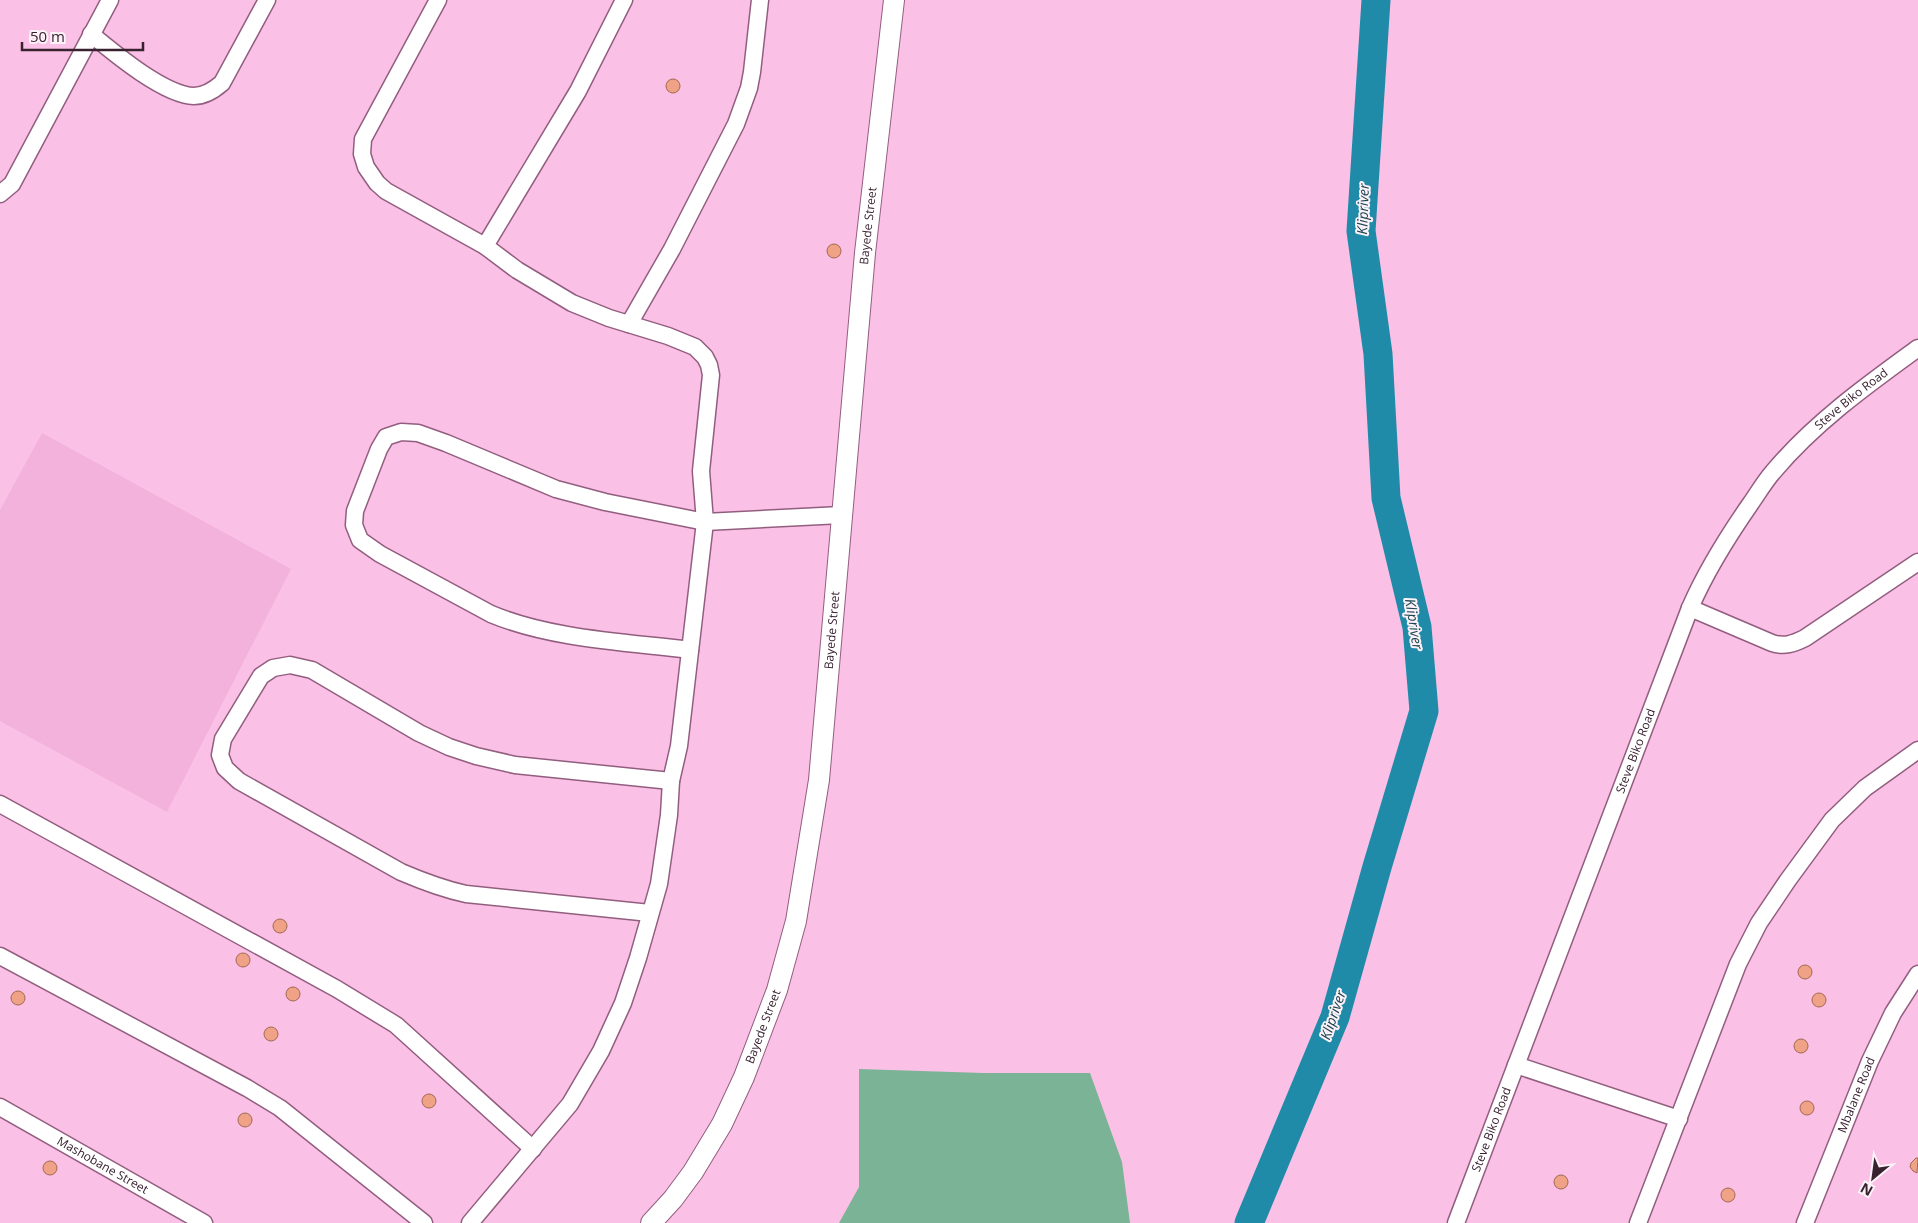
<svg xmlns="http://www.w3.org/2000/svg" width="1918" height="1223" viewBox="0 0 1918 1223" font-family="'Open Sans',sans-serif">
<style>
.built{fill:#f3b2db}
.green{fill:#7ab396}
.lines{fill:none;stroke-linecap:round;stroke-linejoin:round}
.river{stroke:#208ba9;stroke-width:29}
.building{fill:#efa285;stroke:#a26853}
.minor-casing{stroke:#925e7f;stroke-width:19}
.tertiary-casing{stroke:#925e7f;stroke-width:22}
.minor{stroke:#fff;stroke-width:16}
.tertiary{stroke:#fff;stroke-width:20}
.labels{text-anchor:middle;stroke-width:4;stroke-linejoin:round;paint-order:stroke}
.street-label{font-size:12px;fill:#382230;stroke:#fef2f9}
.water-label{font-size:14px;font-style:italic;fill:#1a4552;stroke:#fef2f9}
</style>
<rect width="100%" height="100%" fill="#fbc0e5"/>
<!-- built -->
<path class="built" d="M42,433l249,136 -124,243 -167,-91v-211z"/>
<!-- green -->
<path class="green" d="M859,1069l124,4h107l32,89 8,61h-291l20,-36z"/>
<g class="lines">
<!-- river -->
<path class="river" d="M1249,1223l86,-206 42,-150 47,-156 -7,-84 -31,-129 -8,-144 -17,-123 15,-231"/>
</g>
<!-- building -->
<g class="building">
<circle cx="673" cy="86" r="7"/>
<circle cx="834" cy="251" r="7"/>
<circle cx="280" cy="926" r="7"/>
<circle cx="243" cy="960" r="7"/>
<circle cx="1805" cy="972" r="7"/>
<circle cx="293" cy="994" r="7"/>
<circle cx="18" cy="998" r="7"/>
<circle cx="1819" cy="1000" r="7"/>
<circle cx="271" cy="1034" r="7"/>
<circle cx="1801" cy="1046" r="7"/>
<circle cx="429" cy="1101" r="7"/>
<circle cx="1807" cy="1108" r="7"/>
<circle cx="245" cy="1120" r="7"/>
<path d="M1916,1158h2l-1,15 -4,-2 -3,-4 1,-4z"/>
<circle cx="50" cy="1168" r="7"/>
<circle cx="1561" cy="1182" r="7"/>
<circle cx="1728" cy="1195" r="7"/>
</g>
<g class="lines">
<!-- minor casing -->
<g class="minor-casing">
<g id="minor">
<path d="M438,0l-75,139 -1,15 4,13 11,16 9,8 99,55 32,24 55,33 37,15 59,18 27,11 10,10 4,8 2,10 -10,96 4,51 -26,224 -8,35 -2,34 -10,69 -21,74 -15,45 -22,48 -31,53 -100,119"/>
<path d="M91,34c23,19 73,61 103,62 11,0 20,-6 28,-13l45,-83"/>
<path d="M0,194l12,-10 98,-184"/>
<path d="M485,246l93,-155 46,-91"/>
<path d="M629,324l43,-75 64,-125 13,-36 3,-16 8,-72"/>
<path d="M1690,608l82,35c12,4 21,1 33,-5l113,-76"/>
<path d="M690,650c-65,-8 -139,-11 -199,-36l-111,-60 -20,-14 -6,-15 1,-14 24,-62 7,-12 15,-5 17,1 28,10 110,46 49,13 100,20 136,-7"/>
<path d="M0,804l337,185 59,36 137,124"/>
<path d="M650,913l-184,-19c-23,-5 -44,-13 -65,-22l-162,-91 -14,-13 -5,-13 3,-16 38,-63 12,-8 17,-3 22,5 107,63 30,14 27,9 39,9 156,16"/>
<path d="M0,956l247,132 33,20 144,115"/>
<path d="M1516,1065l163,54"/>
<path id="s1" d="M0,1107l204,116"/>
<path id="s2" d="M1456,1223l234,-615c16,-37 38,-72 61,-105 7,-10 14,-22 22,-31 41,-49 94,-87 145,-124"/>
<path d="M1638,1223l100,-259 21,-41 29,-43 44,-60 33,-32 53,-38"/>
<path id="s3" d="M1805,1223l65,-162 23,-48 25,-39"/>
</g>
</g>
<!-- tertiary casing -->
<g class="tertiary-casing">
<g id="tertiary">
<path id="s4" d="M651,1223l22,-24 20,-27 29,-48 22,-47 33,-87 19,-69 23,-141 46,-527 29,-253"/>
</g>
</g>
<!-- minor -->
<use href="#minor" class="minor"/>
<!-- tertiary -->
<use href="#tertiary" class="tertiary"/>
</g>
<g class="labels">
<!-- street labels -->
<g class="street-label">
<text dy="4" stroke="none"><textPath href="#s4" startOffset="1038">Bayede Street</textPath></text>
<text dy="4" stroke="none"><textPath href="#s2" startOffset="925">Steve Biko Road</textPath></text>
<text dy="4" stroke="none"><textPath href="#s4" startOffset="632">Bayede Street</textPath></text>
<text dy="4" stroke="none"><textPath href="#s2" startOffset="505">Steve Biko Road</textPath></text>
<text dy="4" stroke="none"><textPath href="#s4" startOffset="228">Bayede Street</textPath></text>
<text dy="4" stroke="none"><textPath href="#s3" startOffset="138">Mbalane Road</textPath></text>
<text dy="4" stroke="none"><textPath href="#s2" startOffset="100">Steve Biko Road</textPath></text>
<text dy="4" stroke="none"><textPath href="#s1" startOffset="118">Mashobane Street</textPath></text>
</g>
<!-- water labels -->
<g class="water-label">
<text transform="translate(1363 209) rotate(-88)" y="5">Klipriver</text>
<text transform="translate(1414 624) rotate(81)" y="5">Klipriver</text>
<text transform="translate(1333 1015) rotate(-71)" y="5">Klipriver</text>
</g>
</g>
<!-- north arrow -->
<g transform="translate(1873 1178) rotate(209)" stroke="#fef2f9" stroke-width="4" paint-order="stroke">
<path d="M0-4L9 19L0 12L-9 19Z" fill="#382230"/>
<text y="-8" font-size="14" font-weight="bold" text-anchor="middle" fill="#382230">N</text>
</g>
<!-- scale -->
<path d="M22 42v8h121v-8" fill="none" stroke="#382230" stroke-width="2.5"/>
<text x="30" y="42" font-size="15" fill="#382230" stroke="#fef2f9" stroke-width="4" paint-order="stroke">50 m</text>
</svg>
